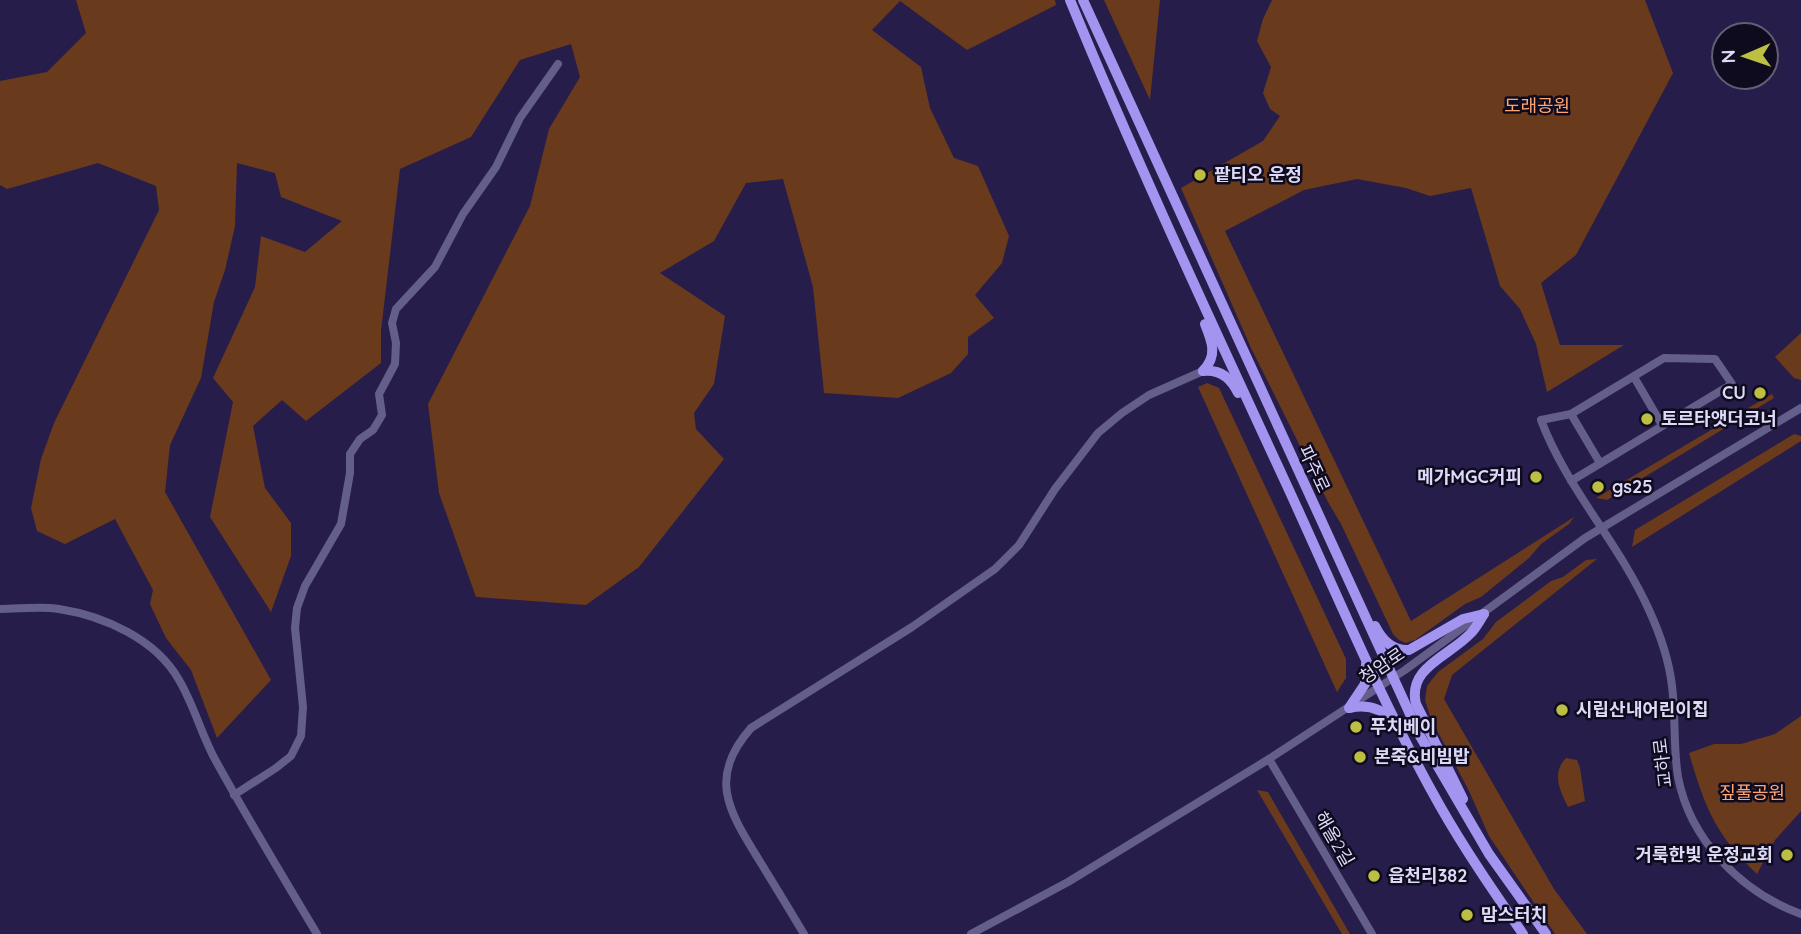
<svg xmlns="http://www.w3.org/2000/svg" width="1801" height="934" viewBox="0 0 1801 934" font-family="Quicksand,'Noto Sans KR',sans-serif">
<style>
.green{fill:#6a3a1d}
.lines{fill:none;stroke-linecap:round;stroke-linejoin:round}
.minor{stroke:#645e8a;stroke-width:8}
.major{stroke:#a294ef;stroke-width:10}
.poi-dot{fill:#bdbf43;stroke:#0f0b1f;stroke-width:2.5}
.labels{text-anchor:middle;stroke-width:5;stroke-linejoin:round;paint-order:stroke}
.park-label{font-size:18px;fill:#fea572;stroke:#0f0b1f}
.poi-label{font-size:18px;font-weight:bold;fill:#dcdaf7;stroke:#0f0b1f;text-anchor:start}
.street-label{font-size:18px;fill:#dcdaf7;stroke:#0f0b1f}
</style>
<rect width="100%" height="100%" fill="#271d4a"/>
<!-- green -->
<g class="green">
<path d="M76,0h979l1,5 -89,45 -67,-49 -28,29 49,37 9,41 24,50 24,8 31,70 -7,27 -27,32 19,23 -26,19v17l-17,19 -53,25 -74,-5 -11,-106 -30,-108 -37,4 -32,58 -54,32 65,43 -11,68 -20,29 2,16 28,30 -85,108 -53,38 -110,-8 -37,-104 -11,-89 102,-198 19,-77 31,-52 -9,-33 -51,16 -49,77 -71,32 -19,162v32l-75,58 -24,-21 -29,26 12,62 26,35v33l-20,56 -61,-95 23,-115 -20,-24 42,-91 6,-51 44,16 37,-31 -61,-24 -6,-24 -38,-10 -2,63 -10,44 -11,32 -13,76 -31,67 -5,47 106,188 -54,58 -26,-68 -25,-32 -16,-34 3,-14 -38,-71 -50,25 -28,-13 -6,-23 10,-49 13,-36 105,-213 -3,-24 -58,-23 -91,26 -7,-4v-104l47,-9 39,-39z"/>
<path d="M1104,0h56l-10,100z"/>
<path d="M1272,0h373l28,73 -97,182 -35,28 19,62h64l-77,47 -11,-48 -16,-35 -20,-23 -29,-98 -41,8 -24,-8 -49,-9 -53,11 -79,41 186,390 163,-104 -5,7 -28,20 -12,14 -48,39 -16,7 -50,36 -9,3 -7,-3 -6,-6 -52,-110 -13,-22 -77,-154 -70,-160 82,-47 17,-25 -10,-7 -7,-16 8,-26 -14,-26 6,-22z"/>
<path d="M1801,333v47l-7,-2 -19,-21z"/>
<path d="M1207,383l12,5 127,271v19l-9,14 -139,-305z"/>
<path d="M1772,394l2,4 -167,102 -11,-2z"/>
<path d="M1794,434l7,2v5l-169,106 3,-17z"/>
<path d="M1597,559l-145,116 -8,24 110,190 33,45h-32l-66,-98 -20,-45 -38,-72 -6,-19 2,-14 11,-14 45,-33 13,-17 55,-41 12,-4 23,-17z"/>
<path d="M1801,716v95l-26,29 -18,34c-42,-40 -52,-66 -68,-121l25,-9h27l34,-10z"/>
<path d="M1566,758l11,2 3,8 5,33 -17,6c-8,-16 -17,-34 -2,-49z"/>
<path d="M1257,790l11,2 82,142h-8z"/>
</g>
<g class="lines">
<!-- minor -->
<g class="minor">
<path d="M1634,377l28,48"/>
<path d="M1571,414l29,49"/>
<path d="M1571,481l161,-97 -17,-25 -51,-1 -93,56 -30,6c26,69 78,123 108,190 11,24 20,50 23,76 4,30 1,61 6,91 12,63 63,115 123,137"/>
<path d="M0,609c19,0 40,-3 59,0 45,7 97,30 120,71 16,27 23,57 38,83 32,58 66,114 100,171"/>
<path d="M1269,759l103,175"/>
<path d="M234,795l42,-27 15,-12 10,-20 2,-29 -8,-79 2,-20 8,-22 36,-62 9,-51v-19l10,-15 13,-9 9,-15 -3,-21 16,-30 1,-21 -4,-20 4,-14 39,-42 28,-53 33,-47 24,-49 38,-54"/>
<path d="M804,934c-15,-25 -30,-50 -45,-74 -30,-49 -52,-82 -8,-132l161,-101 83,-58 24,-24 36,-56 43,-56 24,-20 27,-18 54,-24"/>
<path d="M971,934l97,-52 201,-123 136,-89 180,-132 216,-130"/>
</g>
<!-- major -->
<g class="major">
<path d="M1070,0c66,161 140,319 213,477 51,110 97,223 157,329 25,44 54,86 83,128"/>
<path d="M1083,0l337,736 69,118 57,80"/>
<path d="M1203,371c15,-15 9,-30 2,-47"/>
<path d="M1203,371c17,-2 28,7 35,22"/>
<path d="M1375,626c7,14 18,25 34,24l54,-31 21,-5"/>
<path d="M1349,708l16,-24 1,-20"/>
<path d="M1350,708c17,-4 31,0 43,13"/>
<path d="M1463,799l-47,-95c-9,-37 34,-48 55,-71 5,-5 9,-13 13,-19"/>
</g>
</g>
<!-- markers -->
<g class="poi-dot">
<circle cx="1200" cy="175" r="7"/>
<circle cx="1760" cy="393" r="7"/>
<circle cx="1647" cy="419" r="7"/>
<circle cx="1536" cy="477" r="7"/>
<circle cx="1598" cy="487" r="7"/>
<circle cx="1562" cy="710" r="7"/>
<circle cx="1356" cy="727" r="7"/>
<circle cx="1360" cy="757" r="7"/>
<circle cx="1787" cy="855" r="7"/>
<circle cx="1374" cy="876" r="7"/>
<circle cx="1467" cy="915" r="7"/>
</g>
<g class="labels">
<!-- park labels -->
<g class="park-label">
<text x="1537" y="112">도래공원</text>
<text x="1752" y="799">짚풀공원</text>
</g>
<!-- poi labels -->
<g class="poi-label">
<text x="1214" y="181">팥티오 운정</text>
<text x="1746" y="399" text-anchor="end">CU</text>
<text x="1661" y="425">토르타앳더코너</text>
<text x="1522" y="483" text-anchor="end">메가MGC커피</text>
<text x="1612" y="493">gs25</text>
<text x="1576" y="716">시립산내어린이집</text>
<text x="1370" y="733">푸치베이</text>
<text x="1374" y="763">본죽&amp;비빔밥</text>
<text x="1773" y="861" text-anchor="end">거룩한빛 운정교회</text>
<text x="1388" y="882">읍천리382</text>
<text x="1481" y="921">맘스터치</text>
</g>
<!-- street labels -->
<g class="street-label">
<text transform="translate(1314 469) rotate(65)" y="6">파주로</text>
<text transform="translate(1382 666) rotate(-34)" y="6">청암로</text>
<text transform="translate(1663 763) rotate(-97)" y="6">교하로</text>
<text transform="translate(1334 839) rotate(60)" y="6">해올2길</text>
</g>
</g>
<!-- north arrow -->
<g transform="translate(1745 56) rotate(268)"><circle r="33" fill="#0f0b1f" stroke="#615e75" stroke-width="2"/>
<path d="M0-5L12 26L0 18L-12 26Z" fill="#bdbf43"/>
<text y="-10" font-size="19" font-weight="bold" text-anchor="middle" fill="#dcdaf7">N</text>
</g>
</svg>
